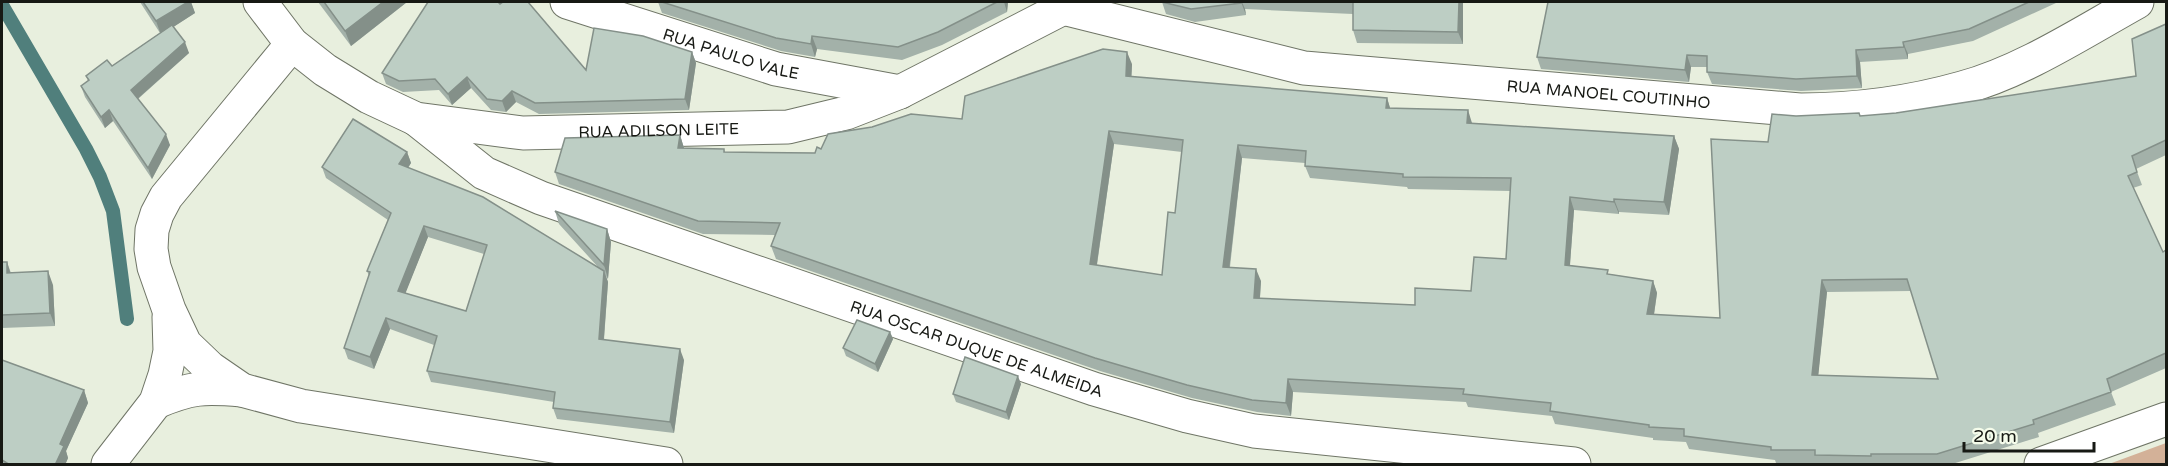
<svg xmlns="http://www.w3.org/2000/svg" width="2168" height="466" viewBox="0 0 2168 466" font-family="'Varela Round',sans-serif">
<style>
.green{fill:#d3b198}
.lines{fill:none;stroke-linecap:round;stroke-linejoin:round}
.stream{stroke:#507f7c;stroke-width:14}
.minor-casing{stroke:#6f7566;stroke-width:35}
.minor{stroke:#fff;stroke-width:33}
.wall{fill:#a3b1a9;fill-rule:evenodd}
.shaded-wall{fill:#849089}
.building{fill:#bdcec4;stroke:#849089;stroke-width:1.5;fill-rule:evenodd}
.labels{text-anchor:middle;stroke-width:4.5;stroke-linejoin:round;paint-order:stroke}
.street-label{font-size:16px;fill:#171914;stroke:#f5fceb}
</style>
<rect width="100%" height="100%" fill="#e8efde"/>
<!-- green -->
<path class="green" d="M2166,443v21h-57z"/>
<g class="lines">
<!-- stream -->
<path class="stream" d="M2,5l84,144 14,28 13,34 14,108"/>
<!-- minor casing -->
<g class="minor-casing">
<g id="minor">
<path id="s1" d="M260,2l32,42 33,26 44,27 47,22 107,14 265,-6 58,-14 54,-21 175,-90"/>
<path id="s2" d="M567,2l209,67 124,23"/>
<path id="s3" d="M1063,8l241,60 496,42c54,0 109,-7 162,-22 60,-16 121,-56 175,-86"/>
<path d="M292,44l-126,153 -9,17 -5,16 -1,19 3,18 15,43 16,34 25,24 32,22 59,16 365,58"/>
<path id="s4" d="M416,119l68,54 57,25 553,191 93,27 67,15 320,33"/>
<path d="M156,402c36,-15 47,-15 86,-12"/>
<path d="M108,464l48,-62 9,-27 5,-24 -1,-34"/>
<path d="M2041,464l125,-45"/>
</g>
</g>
<!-- minor -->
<use href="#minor" class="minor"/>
</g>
<!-- wall -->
<g class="wall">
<path d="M140,2h51l4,11 -22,14 16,26 -51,46 32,46 -18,34 -39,-58 -8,7 -20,-31 -4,-11 7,-5 -2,-5 26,-10 48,-33z"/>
<path d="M318,2h89l-56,44z"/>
<path d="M658,2h350l-1,10 -65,33 -40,15 -85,-11 -2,8 -34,-6 -119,-38z"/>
<path d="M1162,2h301v42l-106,-1 -4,-13v-16l-108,-5 1,6 -51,7 -29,-8z"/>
<path d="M1548,2h508v1l-83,38 -65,13v5l-48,3 2,26 -61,3 -89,-7 -5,-12v-5h-16l-2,15 -148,-13 -4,-12z"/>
<path d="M500,4l86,66 106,-18 4,11 -7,47 -150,4 -23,-12 -10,10 -15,-2 -20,-22 -19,17 -13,-15 -36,2 -17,-8 -4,-11z"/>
<path d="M2166,24v131l-30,14 6,16 -9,3 30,64 3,-2v118l-55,24 5,13 -78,28 1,4 -90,28h-131v-2h-42l-1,-3 -86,-11 -3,-7 -33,-2v-2l-98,-14 -3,-8 -84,-9 -2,-5 -173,-10 -2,24 -34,-4 -65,-14 -92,-27 -324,-112 -5,-13 4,-11 -72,-1 -144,-50 -4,-12 125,-37 4,13 40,1 1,3 90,1 6,-4 141,-30 170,-55 -1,13 256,21 3,10 82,15 202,13 5,13 -10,66 -50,-3v2l-45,-4 -4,55 39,9 44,7 4,12 -3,22 66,3 48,-176 28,-26h65l35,-3 240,-37zM1114,144l68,8 -7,61 -13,62 -65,-10zM1242,158l63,5v3l5,12 97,9 1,2 102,2 -4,68 -35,32 -56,14 -155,-7 1,-17 -31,-14zM1911,291l27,88 -120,-4 9,-83z"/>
<path d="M407,152l4,11 -3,5 190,99 -39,-43 -4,-13 52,18 4,13 -3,37 -2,-3 2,6 -4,58 80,20 -10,73 -117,-14 -4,-11 1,-6 -123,-20 -4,-11 7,-26 -44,-16 -16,40 -26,-10 -4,-11 25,-72 -2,-5 21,-51 -62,-42 -4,-11zM428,237l56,17 -18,57 -61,-18z"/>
<path d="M2,262h5l4,11 42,12 2,41 -53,2z"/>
<path d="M890,332l3,7 -15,33 -32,-16 -3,-8z"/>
<path d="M2,360l82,30 4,13 -22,48 2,7 -3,7h-63z"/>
<path d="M1021,384l-12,36 -53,-18 -3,-8z"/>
</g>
<!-- shaded-wall -->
<g class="shaded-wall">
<path d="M188,2h3l4,11 -34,22 -5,-14z"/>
<path d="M383,2h24l-56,44 -6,-15z"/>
<path d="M1004,2h4l-1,10z"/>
<path d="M1241,2h1l3,7 1,6z"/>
<path d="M1459,2h4v42l-5,-12z"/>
<path d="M812,36l5,13 -2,8 -4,-13z"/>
<path d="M185,42l4,11 -54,48 -4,-11z"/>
<path d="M1903,42l5,12v5l-4,-12z"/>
<path d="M1856,50l4,12 2,26 -5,-12z"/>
<path d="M692,52l4,11 -7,47 -4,-11z"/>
<path d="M1127,52l5,12 -1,25 -5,-13z"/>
<path d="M1687,55l4,12 -2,15 -4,-12z"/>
<path d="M467,77l4,11 -19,17 -4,-11z"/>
<path d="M512,91l4,11 -10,10 -4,-11z"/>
<path d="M1387,98l4,13 -5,-3z"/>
<path d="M109,110l4,11 -8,7 -4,-11z"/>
<path d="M1468,110l4,13h-5z"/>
<path d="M1109,131l5,13 -19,133 -5,-13z"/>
<path d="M166,134l4,11 -18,34 -4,-11z"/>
<path d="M680,135l4,13h-6z"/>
<path d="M1674,136l5,13 -10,66 -5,-13z"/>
<path d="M1238,145l4,13 -14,121 -5,-12z"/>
<path d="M407,152l4,11 -8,12 -4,-11z"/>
<path d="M1570,197l4,13 -5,67 -4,-12z"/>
<path d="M1614,199l5,13v2l-5,-12z"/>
<path d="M424,226l4,11 -26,65 -4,-11z"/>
<path d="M607,229l4,13 -3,37 -4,-14z"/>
<path d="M7,262l4,13 -4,-2z"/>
<path d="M1256,269l5,12 -2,29 -5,-12z"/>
<path d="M48,271l5,14 2,41 -5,-13z"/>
<path d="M604,271l4,11 -5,68 -4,-11z"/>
<path d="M1822,280l5,12 -10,96 -5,-13z"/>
<path d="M1653,281l4,12 -5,34 -5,-13z"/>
<path d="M386,318l4,11 -16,40 -4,-12z"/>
<path d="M890,332l3,7 -15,33 -3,-8z"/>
<path d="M680,349l4,11 -10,73 -4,-11z"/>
<path d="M1018,376l3,8 -12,36 -3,-8z"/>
<path d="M1288,379l5,13 -2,24 -5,-13z"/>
<path d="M84,390l4,13 -22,48 2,7 -3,7h-10l5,-21z"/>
</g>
<!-- building -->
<g class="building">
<path d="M143,2h45l-32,19z"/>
<path d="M324,2h59l-38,29z"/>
<path d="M428,2h70l2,2 3,-2h25l58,68 8,-42 49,8 49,16 -7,47 -150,4 -23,-12 -10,10 -15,-2 -20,-22 -19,17 -13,-15 -36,2 -17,-8z"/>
<path d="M662,2h335l-59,30 -40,15 -86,-11 -1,8 -35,-6z"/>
<path d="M1162,2h79v1l-50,6z"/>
<path d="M1342,2h117l-1,30 -105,-2v-28z"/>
<path d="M1548,2h481l-60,27 -66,13 1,5 -48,3 1,26 -61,3 -89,-7v-16l-20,-1 -2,15 -148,-13z"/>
<path d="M2166,24v116l-34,16 5,16 -9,4 35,76 3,-2v103l-59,26 4,13 -78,28 1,4 -97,30h-66v2l-56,-1v-5h-44v-3l-87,-11v-7l-35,-2v-2l-99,-14 1,-8 -88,-9 1,-5 -176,-10 -2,24 -34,-3 -65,-15 -92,-27 -324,-112 9,-23 -82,-2 -143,-49 10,-34 115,-3 -2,13 46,1v3l91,1 2,-6 4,2 7,-15 44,-7 39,-13 51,5 3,-23 138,-47 24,3 -1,24 261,22 -1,10 82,2 -1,13 207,13 -10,66 -50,-3v3l-44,-5 -5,68 43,5 -1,4 46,7 -6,33 73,4 -9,-179 57,3 4,-28 24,2 63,-3 1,3 36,-3 240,-37 -4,-37zM1109,131l74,9 -8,73 -7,-1 -6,63 -72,-11zM1238,145l68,6 -1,15 98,8v3l108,1 -5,81 -32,-2 -3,34 -56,-3v17l-161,-7 2,-29 -33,-2zM1907,279l31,100 -126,-4 10,-95z"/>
<path d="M172,25l13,17 -54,48 35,44 -18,34 -39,-58 -8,7 -20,-31 8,-6 -3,-4 21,-16 5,6z"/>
<path d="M353,119l54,33 -8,12 84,33 121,74 -5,68 81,10 -10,73 -117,-14 2,-16 -128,-21 10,-35 -51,-18 -16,39 -26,-9 26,-76 -3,-1 24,-58 -69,-46zM424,226l63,19 -21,66 -68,-20z"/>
<path d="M555,211l52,18 -3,36z"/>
<path d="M2,262h5v11l41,-2 2,42 -48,2z"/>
<path d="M857,320l33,12 -15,32 -32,-16z"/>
<path d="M965,357l53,19 -12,36 -53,-18z"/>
<path d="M2,360l82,30 -24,54 4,2 -9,19h-45l-8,-5z"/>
</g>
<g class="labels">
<!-- street labels -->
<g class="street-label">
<text dy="6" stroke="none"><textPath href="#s2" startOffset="172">RUA PAULO VALE</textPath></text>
<text dy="6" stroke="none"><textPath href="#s3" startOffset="554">RUA MANOEL COUTINHO</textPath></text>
<text dy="6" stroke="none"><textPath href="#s1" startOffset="442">RUA ADILSON LEITE</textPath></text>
<text dy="6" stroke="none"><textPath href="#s4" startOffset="610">RUA OSCAR DUQUE DE ALMEIDA</textPath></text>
</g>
</g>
<!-- border -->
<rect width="2168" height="466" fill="none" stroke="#171914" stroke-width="6"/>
<!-- scale -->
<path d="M1964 442v9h130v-9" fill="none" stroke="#171914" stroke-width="3"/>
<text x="1973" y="442" font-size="18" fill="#171914" stroke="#f5fceb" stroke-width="4.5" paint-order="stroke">20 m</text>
</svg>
